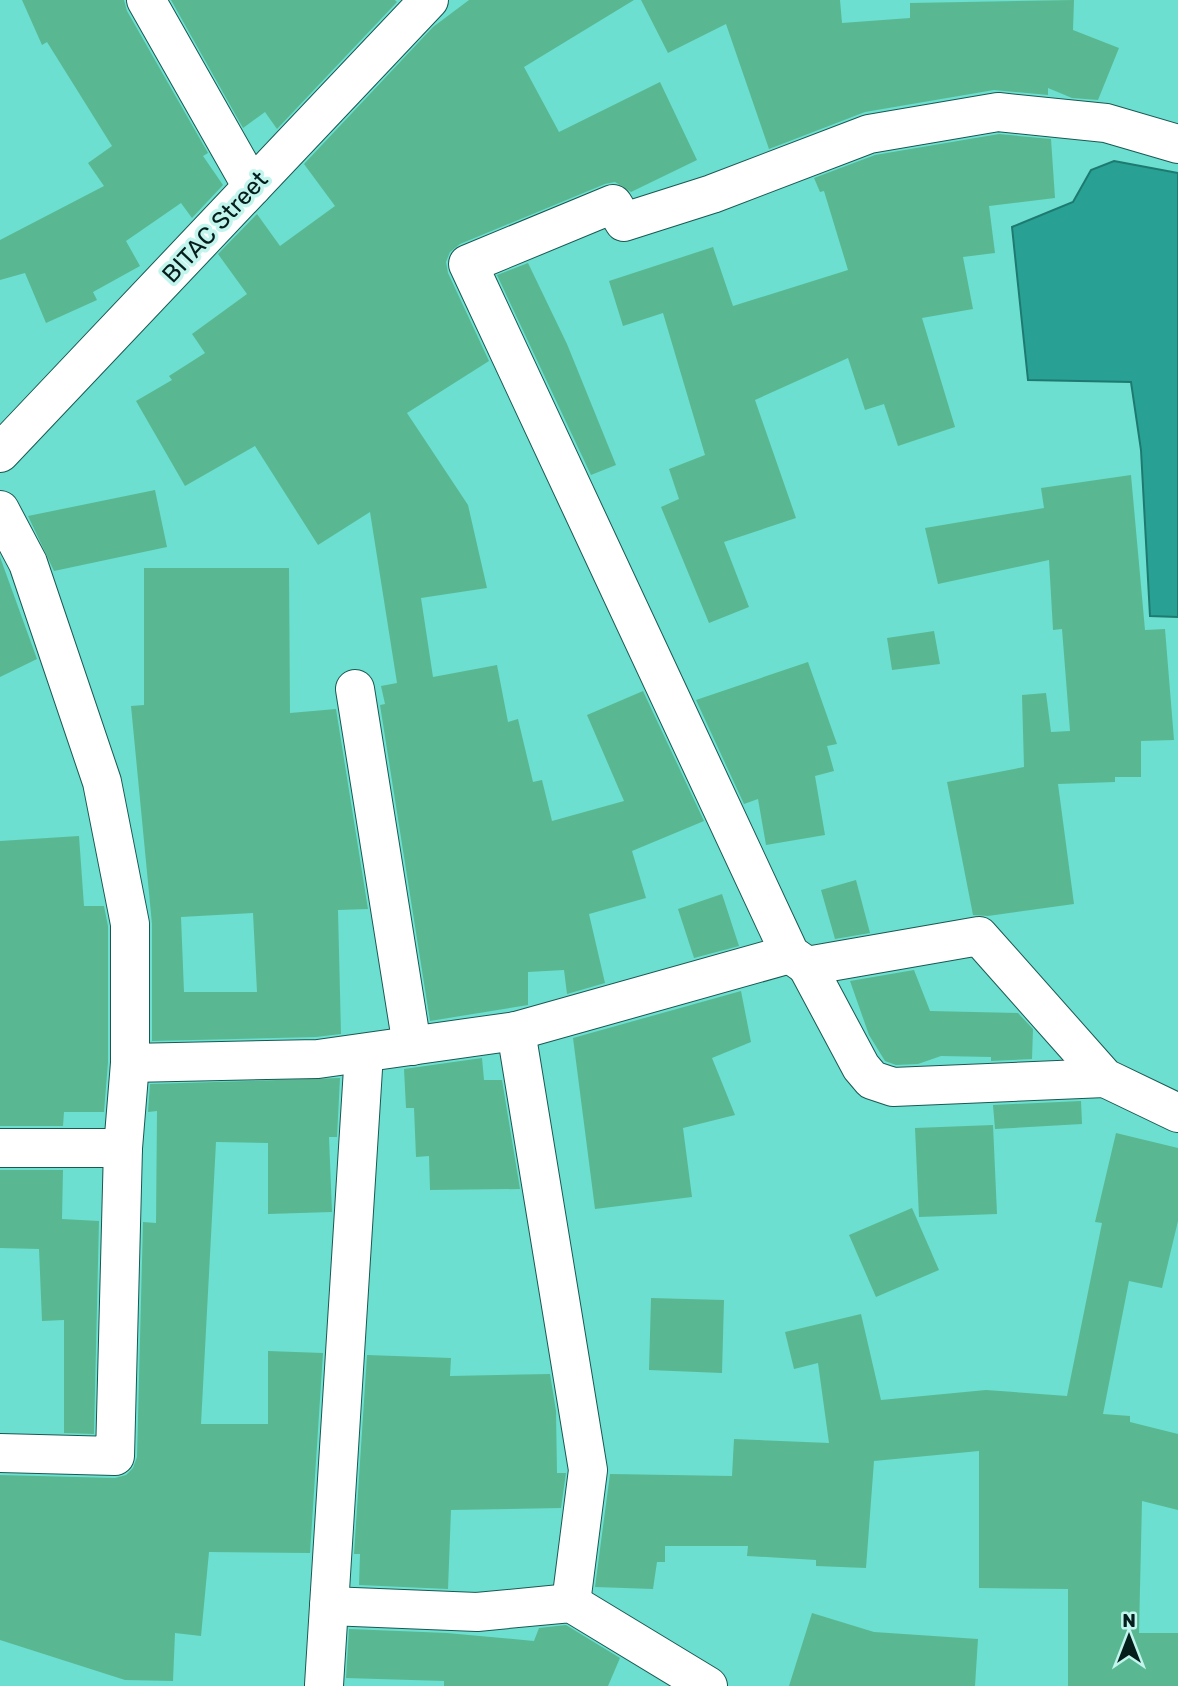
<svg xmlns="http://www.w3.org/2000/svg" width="1178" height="1686" viewBox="0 0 1178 1686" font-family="Rubik,sans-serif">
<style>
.water{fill:#28a194;stroke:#1e7a70;stroke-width:2}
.building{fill:#59b891;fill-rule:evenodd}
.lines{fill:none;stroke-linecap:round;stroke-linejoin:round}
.minor-casing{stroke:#195952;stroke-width:40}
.minor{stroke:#fff;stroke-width:38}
.labels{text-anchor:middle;stroke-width:7;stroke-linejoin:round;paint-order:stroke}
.street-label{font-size:24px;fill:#051e1b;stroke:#c1f5ed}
</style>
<rect width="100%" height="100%" fill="#6cdfd0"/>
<!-- water -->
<path class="water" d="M1114,161l64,12v444l-28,-1 -9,-166 -10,-68 -103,-2 -16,-153 61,-25 18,-32z"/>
<!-- building -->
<g class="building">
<path d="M22,0h102l3,11 81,142 -5,3 20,29 -31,33 -11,-15 -55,38 14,25 -47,26 4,8 -51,23 -21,-50 -25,7v-40l104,-54 -16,-23 24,-17 -65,-104 -5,3z"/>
<path d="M171,0h224l2,2 -120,127 -12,-17 -22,16z"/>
<path d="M469,0h165l-110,67 35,65 101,-50 37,78 -66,32 -16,-10 -10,2 -145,60 -10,8 -4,10 2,11 41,88 -82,52 61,92 19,83 -66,10 12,79 64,-12 11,57 10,-3 15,63 9,-2 10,41 72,-20 -37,-86 56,-24 61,130 -72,30 14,47 -57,16 16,69 -38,11 -3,-24 -36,2v33l-98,16 -50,-316 5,-1 -4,-18 16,-3 -27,-171 -52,33 -63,-99 -70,40 -49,-85 36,-21 -3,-4 36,-23 -13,-19 55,-40 -29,-40 39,-40 23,32 55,-40 -31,-42 129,-137z"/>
<path d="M641,0h199l2,23 68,-5v-15l164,-3 -1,30 46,18 -21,52 -26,-2 -24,-10v7l-54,-5 -129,22 -96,37 -43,-125 -58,29z"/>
<path d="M999,134l52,5 4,59 -66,8 6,47 -32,4 10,52 -51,9 33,109 -57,19 -14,-42 -19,6 -17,-52 -93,42 41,118 -72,24 25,65 -40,16 -48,-116 18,-8 -10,-30 36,-14 -42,-142 -40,13 -14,-45 104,-34 20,59 115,-36 -24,-79 -4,1 -6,-14 61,-23z"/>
<path d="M528,263l39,81 49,121 -25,10 -94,-200z"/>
<path d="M1131,475l14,155 20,-1 9,111 -33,1v36h-26v5l-57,2 16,120 -86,12 -15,-1 -26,-133 77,-15 -2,-72 24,-2 5,39 19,-1 -8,-102 -9,1 -4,-70 -111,24 -13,-56 119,-20 -3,-20z"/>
<path d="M155,490l12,57 -113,24 -26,-55z"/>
<path d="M0,557l37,102 -37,18z"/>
<path d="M144,568h145l1,145 46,-4 32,200 -30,1 3,124 -25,3 -164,4v-117l-21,-218 13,-1zM253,913l4,79h-73l-3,-75z"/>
<path d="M934,631l6,33 -48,6 -5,-32z"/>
<path d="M808,662l29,82 -10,2 7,25 -19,5 10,59 -59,10 -8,-46 -14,5 -48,-104z"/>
<path d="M79,836l5,70h20l4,20v136l-4,50h-40l-1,14h-63v-285z"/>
<path d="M856,880l14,53 -35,6 -14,-49z"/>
<path d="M722,894l17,52 -45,12 -16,-49z"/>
<path d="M914,970l16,41 88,2 15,16 -1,30 -41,2v-4l-50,-1 -23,8 -22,1 -11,-4 -16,-26 -19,-54z"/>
<path d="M741,991l10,51 -39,16 23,57 -52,13 9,69 -97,12 -22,-171z"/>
<path d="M482,1058l2,22h18l18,109 -90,1 -1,-34 -13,1 -2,-49h-8l-2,-39z"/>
<path d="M340,1078l-3,59h-8l3,75 -64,2v-71l-52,-1 -15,282h67v-73l55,2 -13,200 -101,-1 -8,84 -26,-3 -2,48 -48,-1 -125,-40v-165l115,3 11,-3 7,-7 4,-11 6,-235 13,1 1,-112 -9,1 2,-28z"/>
<path d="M1081,1101l1,23 -87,5 -2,-24z"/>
<path d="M993,1125l4,89 -78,3 -4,-89z"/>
<path d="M1116,1133l62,15v73l-16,67 -33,-7 -26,133 27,2v6l48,12v76l-36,-9 -3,132h39v53h-110v-97l-89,-1v-137l-105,10 -8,107 -50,-2v-6l-69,-4 1,-10h-83v16h-8l-4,27 -58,-2 15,-113 122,2 2,-37 95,4 -11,-80 -24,6 -9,-37 76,-18 20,86 105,-10 81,6 35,-173 -7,-1z"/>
<path d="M0,1170h63l-1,49 37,2 -5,213 -30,-1v-113l-22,1 -3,-72 -39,-1z"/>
<path d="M912,1208l27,62 -63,27 -27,-62z"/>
<path d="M651,1298l73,2 -2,73 -73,-3z"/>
<path d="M367,1355l84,3 -1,18 100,-2 6,37 1,62h9l-5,35 -110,2 -3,79 -89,-4 1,-31h-6z"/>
<path d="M812,1613l62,19 104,7 -3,47h-186z"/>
<path d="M566,1625l54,33 -12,28h-164v-5l-98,-3 3,-49 98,4 87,8 5,-13z"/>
</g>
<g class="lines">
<!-- minor casing -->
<g class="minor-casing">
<g id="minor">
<path d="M146,0l106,187"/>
<path d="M1178,144l-72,-21 -108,-11 -129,22 -157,60 -88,28 -11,-18 -145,60 322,690 17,12 172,-30 126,142 73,35"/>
<path d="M0,453l429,-453"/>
<path d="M0,510l28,53 74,219 28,142v139l-7,85 -8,308 -115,-3"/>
<path d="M355,689l57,357"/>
<path d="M807,966l54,101 11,13 21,7 212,-9"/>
<path d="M516,1031l72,439 -17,133"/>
<path d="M130,1063l188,-4 198,-28 274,-77"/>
<path d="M0,1148h123"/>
<path d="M329,1606l148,6 94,-9 137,83"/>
<path d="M324,1685l40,-632"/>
</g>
</g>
<!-- minor -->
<use href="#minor" class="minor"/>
</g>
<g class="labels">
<!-- street labels -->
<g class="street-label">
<text transform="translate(215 227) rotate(-47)" y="8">BITAC Street</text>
</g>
</g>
<!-- north arrow -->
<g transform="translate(1129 1637)" stroke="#c1f5ed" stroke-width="5" paint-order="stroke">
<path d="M0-5L12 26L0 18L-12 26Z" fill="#051e1b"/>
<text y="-10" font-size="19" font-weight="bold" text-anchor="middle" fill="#051e1b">N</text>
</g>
</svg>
